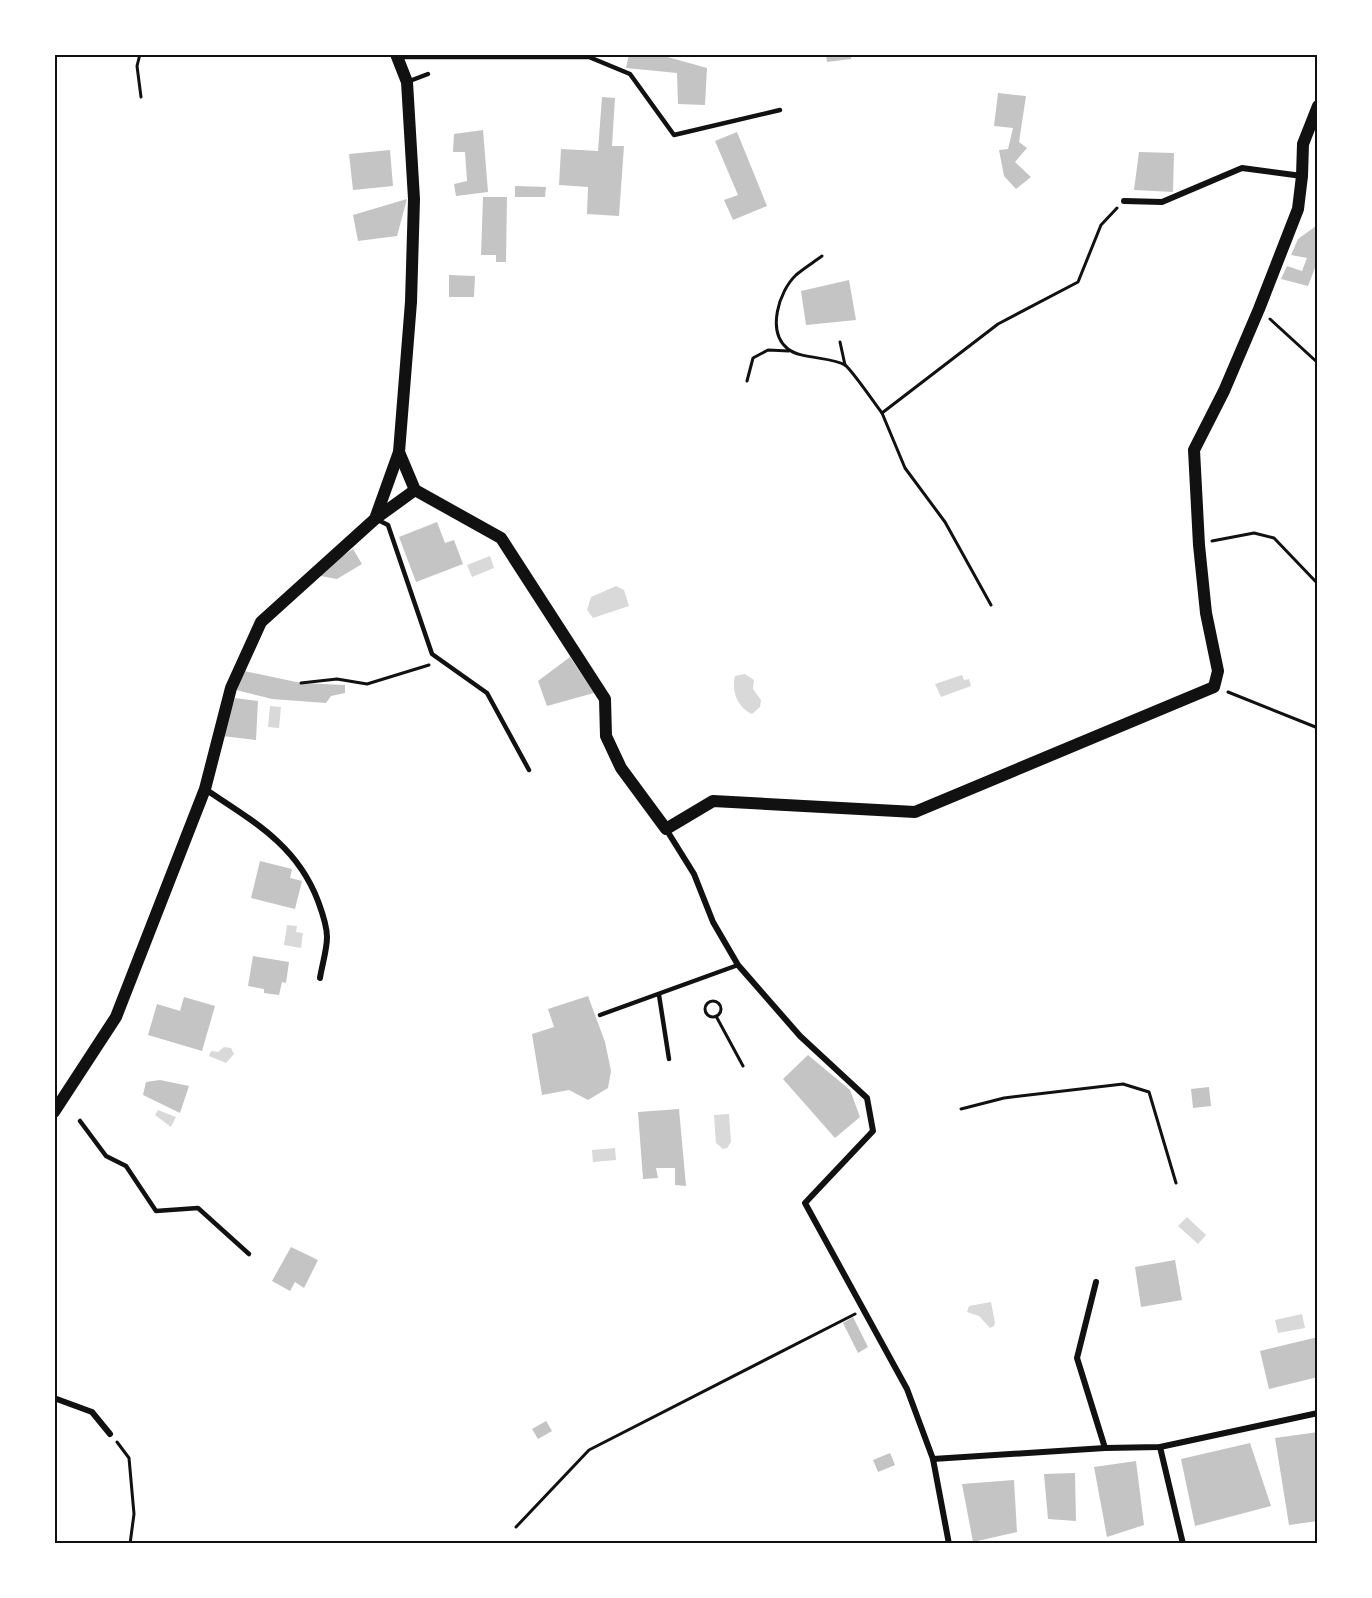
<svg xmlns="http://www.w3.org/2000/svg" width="1372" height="1598" viewBox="0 0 1372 1598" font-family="'Playfair Display',serif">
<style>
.water{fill:#d9d9d9}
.building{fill:#c4c4c4}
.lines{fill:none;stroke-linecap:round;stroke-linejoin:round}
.path{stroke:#111;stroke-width:3}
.service{stroke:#111;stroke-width:4.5}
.minor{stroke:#111;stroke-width:6}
.secondary{stroke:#111;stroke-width:12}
.neatline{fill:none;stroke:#111;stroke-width:2}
</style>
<rect width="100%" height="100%" fill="#fff"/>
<!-- water -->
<g class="water">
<path d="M490,556l4,12 -22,9 -5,-12z"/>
<path d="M616,586l8,4 5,16 -36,12 -6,-8 4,-13z"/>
<path d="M745,674l9,6 -1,9 8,11 -1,7 -8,7c-14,-6 -21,-23 -17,-38z"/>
<path d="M962,675l2,5 5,-1 2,7 -30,11 -6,-13z"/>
<path d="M270,706l11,1 -2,21 -11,-1z"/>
<path d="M287,925l10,1 -1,6 7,1 -2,15 -17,-3z"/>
<path d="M224,1047l7,1 3,6 -8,9 -17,-7 2,-5 7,1z"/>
<path d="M158,1110l18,7 -5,10 -16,-12z"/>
<path d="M729,1114l2,28 -4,6 -4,1 -7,-6 -2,-28z"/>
<path d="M615,1148l1,12 -23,2 -1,-12z"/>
<path d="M1187,1217l19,18 -8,9 -20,-18z"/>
<path d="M991,1302l4,21 -1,3 -4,2 -11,-12 -12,-4 2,-6z"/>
<path d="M1302,1314l3,14 -27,5 -3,-13z"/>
</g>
<!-- building -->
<g class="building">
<path d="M629,54l35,2 43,12 -2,37 -27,-1 -1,-31 -51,-5z"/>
<path d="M826,54h25v5l-24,3z"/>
<path d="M998,93l28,3 -7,46 8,6 -12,14 16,15 -15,12 -12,-13 -5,-26 9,-1 5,-21 -19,-2z"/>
<path d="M602,97l13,1 -3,48h12l-5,70 -32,-2 1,-27 -29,-2 2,-36 37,2z"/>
<path d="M483,130l5,62 -32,4 -2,-12 13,-3 -2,-29h-12l1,-18z"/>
<path d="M737,132l30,74 -34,14 -9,-20 14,-5 -23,-54z"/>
<path d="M390,150l3,36 -40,4 -4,-36z"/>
<path d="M1139,152l35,1 -1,39 -39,-2z"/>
<path d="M515,186l31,1 -1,10h-30z"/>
<path d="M483,197h24l-1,65h-10v-7h-15z"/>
<path d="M407,199l-10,37 -39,5 -5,-26z"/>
<path d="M1316,226l2,2v32l-10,26 -27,-7 6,-13 15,5 5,-13 -16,-3 7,-16z"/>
<path d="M449,275l26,1 -1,21h-25z"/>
<path d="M849,280l7,40 -50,5 -5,-34z"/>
<path d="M437,522l8,21 9,-3 9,24 -47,18 -17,-45z"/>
<path d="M353,549l9,15 -25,15 -22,-4z"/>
<path d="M570,657l24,36 -47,13 -9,-25z"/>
<path d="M244,671l57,12 44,2v8l-14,3 -5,7 -54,-4 -36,-9z"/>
<path d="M235,698l23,3 -2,39 -34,-4z"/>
<path d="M260,861l32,8 -2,9 12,3 -7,28 -44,-11z"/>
<path d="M253,956l36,6 -3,21 -4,-1 -3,13 -15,-2v-4l-16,-3z"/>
<path d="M588,996l17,46 6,29 -3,17 -20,12 -19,-10 -27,5 -10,-61 22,-7 -6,-18z"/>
<path d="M184,997l31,9 -13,45 -54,-16 9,-31 23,7z"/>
<path d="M808,1055l42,35 10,27 -25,21 -52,-59z"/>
<path d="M160,1080l29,6 -9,27 -37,-18 3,-13z"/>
<path d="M1209,1087l2,19 -18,2 -2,-19z"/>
<path d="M679,1109l7,77 -11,-1v-17h-19l2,10 -15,1 -5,-67z"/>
<path d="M291,1247l27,13 -14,28 -9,-6 -5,9 -18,-10z"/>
<path d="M1175,1260l7,40 -41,7 -6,-40z"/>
<path d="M853,1317l15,30 -10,6 -15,-30z"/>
<path d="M1318,1337v40l-49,12 -9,-38z"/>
<path d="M546,1421l6,10 -14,8 -6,-10z"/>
<path d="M1318,1432v89l-29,4 -14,-87z"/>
<path d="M1250,1443l21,63 -76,20 -14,-67z"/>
<path d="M890,1453l5,12 -17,7 -5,-12z"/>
<path d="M1136,1461l8,64 -37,12 -13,-70z"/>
<path d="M1075,1473l1,48 -28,-2 -4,-45z"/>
<path d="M1014,1480l3,52 -44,10 -11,-58z"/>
</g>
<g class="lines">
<!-- path -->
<g class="path">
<path d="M140,54l-3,12 4,31"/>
<path d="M822,256c-8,6 -18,12 -26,19 -17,16 -30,57 -8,74 12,10 45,8 57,16 7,5 30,39 37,48l116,-89 80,-42 23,-57 16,-17"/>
<path d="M1270,319l48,44"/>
<path d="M840,342l5,23"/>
<path d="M747,381l6,-23 15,-8 21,1"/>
<path d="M882,413l23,55 40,54 46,83"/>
<path d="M1212,541l42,-8 20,5 44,46"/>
<path d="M301,683l36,-4 30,5 62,-19"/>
<path d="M1228,692l90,36"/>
<circle cx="713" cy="1009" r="8"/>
<path d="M716,1016l27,50"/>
<path d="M961,1109l43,-11 119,-14 26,8 27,91"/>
<path d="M117,1442l12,16 5,56 -4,30"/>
<path d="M516,1527l73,-77 266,-136"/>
</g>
<!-- service -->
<g class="service">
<path d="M400,57h189l41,17 44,61 106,-25"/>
<path d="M407,82l21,-8"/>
<path d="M378,520l10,5 44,129 55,39 42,77"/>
<path d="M659,995l10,64"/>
<path d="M600,1015l138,-50"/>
<path d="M80,1121l26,35 20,10 30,45 42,-3 51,46"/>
</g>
<!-- minor -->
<g class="minor">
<path d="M1124,201l38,1 80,-34 60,8"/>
<path d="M205,789c48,32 92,56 113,112 4,11 9,24 9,36 0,13 -5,28 -7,41"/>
<path d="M666,829l28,45 19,48 25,43 62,71 67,62 6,33 -68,72 102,186 26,70 16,85"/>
<path d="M1096,1282l-19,76 28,90"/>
<path d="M54,1398l38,14 18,22"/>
<path d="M1160,1447l23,97"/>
<path d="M933,1459l172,-11 55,-1 158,-34"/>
</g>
<!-- secondary -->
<g class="secondary">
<path d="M399,452l16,38 86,48 104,161 1,37 15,32 45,61 47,-28 202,11 299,-125 4,-16 -12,-58 -7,-68 -5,-95 30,-59 35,-82 39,-100 4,-33 1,-32 15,-38"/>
<path d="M375,519l40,-29"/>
<path d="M54,1112l62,-95 89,-228 26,-101 30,-66 114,-103 24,-67 12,-150 3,-103 -7,-117 -11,-28"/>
</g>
</g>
<!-- border -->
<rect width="1372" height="1598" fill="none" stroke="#ffffff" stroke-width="111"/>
<rect x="56" y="56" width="1260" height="1486" class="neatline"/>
</svg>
